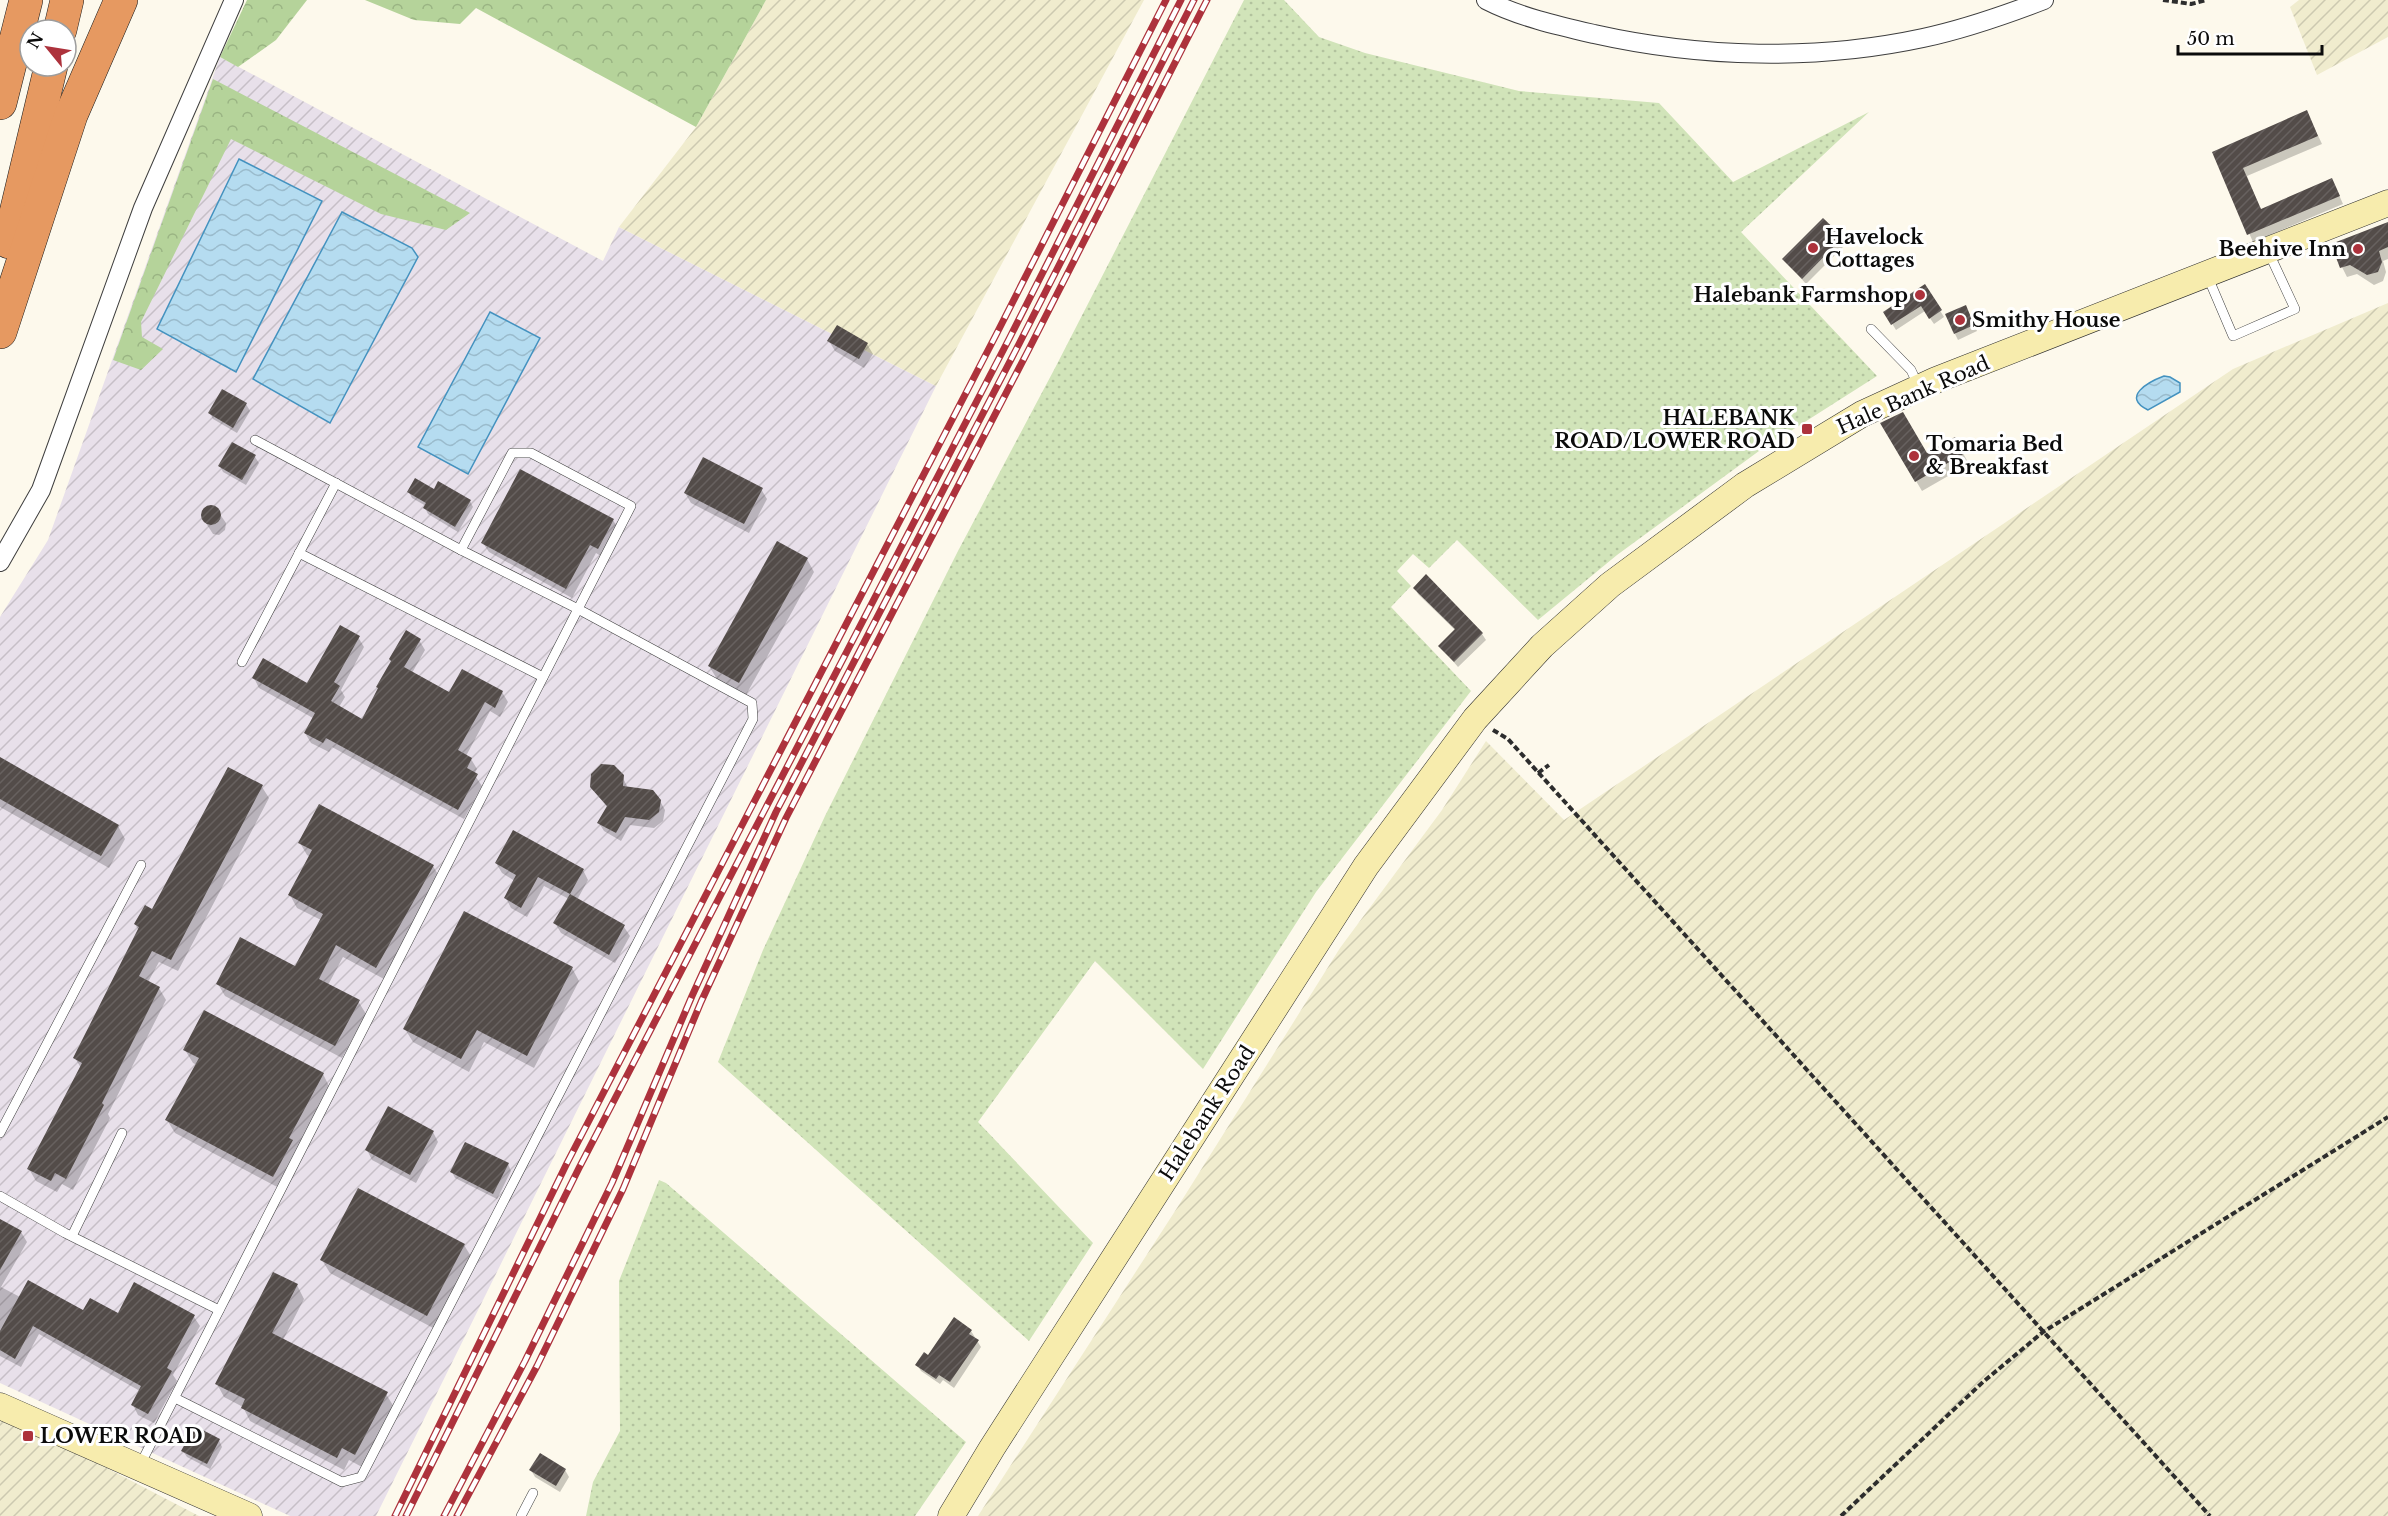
<svg xmlns="http://www.w3.org/2000/svg" width="2388" height="1516" viewBox="0 0 2388 1516" font-family="'Libre Baskerville',serif">
<style>
.industrial{fill:url(#industrial-furrows)}
.farmland{fill:url(#farmland-furrows)}
.grass{fill:url(#grass-dots)}
.forest{fill:url(#forest-crowns)}
.water{fill:url(#water-waves);stroke:#4492bf;stroke-width:1.5}
.shadow{fill:#0003}
.building{fill:url(#building-hatch)}
.lines{fill:none;stroke-linecap:round;stroke-linejoin:round}
.lane-casing{stroke:#3e3e3e;stroke-width:10}
.street-casing{stroke:#3e3e3e;stroke-width:20}
.secondary-casing{stroke:#2d2d2d;stroke-width:27}
.highway-casing{stroke:#1c1c1c;stroke-width:34}
.path{stroke:#2d2d2d;stroke-width:4;stroke-dasharray:6 3;stroke-linecap:butt}
.lane{stroke:#fff;stroke-width:9}
.street{stroke:#fff;stroke-width:18}
.secondary{stroke:#f7ecad;stroke-width:26}
.highway{stroke:#e69961;stroke-width:33}
.rail-casing{stroke:#ad323c;stroke-width:7}
.rail{stroke:#fff;stroke-width:4.5;stroke-dasharray:14;stroke-linecap:butt}
.poi-dot{fill:#ad323c;stroke:#fff;stroke-width:2}
.labels{text-anchor:middle;stroke-width:6;stroke-linejoin:round;paint-order:stroke}
.poi-label{font-size:20px;font-weight:bold;fill:#0b0b0b;stroke:#fff;text-anchor:start}
.street-label{font-size:20px;fill:#0b0b0b;stroke:#fff}
</style>
<defs>
<pattern id="industrial-furrows" width="10" height="10" patternUnits="userSpaceOnUse" patternTransform="scale(1.5)"><rect width="10" height="10" fill="#e8e0ea"/><path d="M-1 1l2-2M0 10L10 0M9 11l2-2" fill="none" stroke="#c6bfc7"/></pattern>
<pattern id="farmland-furrows" width="10" height="10" patternUnits="userSpaceOnUse" patternTransform="scale(1.5)"><rect width="10" height="10" fill="#f0ecce"/><path d="M-1 1l2-2M0 10L10 0M9 11l2-2" fill="none" stroke="#ccc9b0"/></pattern>
<pattern id="grass-dots" width="8" height="8" patternUnits="userSpaceOnUse" patternTransform="scale(1.5)"><rect width="8" height="8" fill="#d1e4b9"/><path d="M2 2h.1M6 6h.1" fill="none" stroke="#b2c29e" stroke-width="1.8" stroke-linecap="round"/></pattern>
<pattern id="forest-crowns" width="20" height="18" patternUnits="userSpaceOnUse" patternTransform="scale(1.5)"><rect width="20" height="18" fill="#b5d39a"/><path d="M2 6a3 3 0 1 1 6 0M12 15a3 3 0 1 1 6 0" fill="none" stroke="#9ab483"/></pattern>
<pattern id="water-waves" width="16" height="10" patternUnits="userSpaceOnUse" patternTransform="scale(1.5)"><rect width="16" height="10" fill="#b5dcf0"/><path d="M0 5q4-4 8 0t8 0" fill="none" stroke="#9abbcc"/></pattern>
<pattern id="building-hatch" width="6" height="6" patternUnits="userSpaceOnUse" patternTransform="scale(1.5)"><rect width="6" height="6" fill="#534c49"/><path d="M-1 1l2-2M0 6l6-6M5 7l2-2" fill="none" stroke="#67615f"/></pattern>
</defs>
<rect width="100%" height="100%" fill="#fdf9ec"/>
<!-- industrial -->
<path class="industrial" d="M220,57l383,204 16,-34 317,159 -560,1130h-86l-290,-133v-766l48,-77z"/>
<!-- farmland -->
<g class="farmland">
<path d="M766,0h378l-208,386 -317,-159 77,-100z"/>
<path d="M2299,0h89v37l-71,38 -27,-68z"/>
<path d="M2388,303v1213h-1410l199,-308 163,-260 102,-138 44,-69 78,79 669,-451z"/>
<path d="M0,1416l49,22 150,78h-199z"/>
</g>
<!-- grass -->
<g class="grass">
<path d="M1244,0h40l35,37 46,16 154,38 140,12 74,79 136,-70 -128,120 136,144 -118,75 -142,104 -79,65 -81,-80 -28,28 -16,-14 -16,17 14,15 -20,21 80,84 -155,201 -113,177 -108,-108 -117,161 115,121 -64,98 -311,-279 45,-112 62,-134 133,-265 97,-183z"/>
<path d="M659,1180l7,3 300,259 -51,74h-329l7,-34 27,-51 -1,-150z"/>
</g>
<!-- forest -->
<g class="forest">
<path d="M247,0h60l-31,40 -38,27 -18,-10z"/>
<path d="M365,0h401l-70,127 -220,-119 -16,16 -46,-4z"/>
<path d="M213,79l257,134 -24,17 -65,-16 -150,-75 -90,183 1,15 21,12 -22,21 -28,-10z"/>
</g>
<!-- water -->
<g class="water">
<path d="M239,159l83,42 -86,171 -79,-43z"/>
<path d="M342,212l70,36 6,9 -88,166 -77,-44z"/>
<path d="M490,312l50,26 -72,136 -50,-27z"/>
<path d="M2164,376l6,1 10,6v9l-32,18c-27,-13 0,-28 16,-34z"/>
</g>
<!-- shadow -->
<g class="shadow">
<path d="M2307,112l15,32 -75,32 14,35 75,-23 7,16 -90,38 -39,-89z"/>
<path d="M1823,220l23,24 -40,40 -22,-25z"/>
<path d="M2388,224v35l-5,2 3,11 -3,9 -9,4 -17,-11 -10,3 -5,-10z"/>
<path d="M1925,286l19,31 -10,7 -9,-13 -29,19 -11,-18z"/>
<path d="M1969,313l8,18 -19,9 -3,-6z"/>
<path d="M829,341l38,3 6,10 -9,14 -29,-17z"/>
<path d="M246,404l4,7 -13,22 -24,-14 -3,-6z"/>
<path d="M1882,424l45,31 28,-16 14,25 -47,27z"/>
<path d="M233,444l22,13 4,6 -13,22 -23,-13 -3,-6z"/>
<path d="M761,489l6,10 -18,34 -58,-30 -6,-10z"/>
<path d="M435,491l35,10 3,6 -15,25 -30,-18 -3,-6 1,-2 -14,-8 -3,-6z"/>
<path d="M208,506l7,1 11,16 -1,7 -6,5 -6,-1 -11,-17 1,-7z"/>
<path d="M613,520l6,10 -15,28 -8,-5 -24,45 -83,-46 -6,-9z"/>
<path d="M807,559l7,13 -68,123 -29,-16 -8,-13z"/>
<path d="M1415,588l67,46 4,6 -28,27 -18,-21 15,-16 -37,-36z"/>
<path d="M358,637l6,10 -23,43 4,7 -6,10 24,14 56,-81 6,10 -13,23 38,21 52,-2 6,10 -8,15 -10,-6 -24,45 5,3 6,10 -3,5 8,12 -18,33 -132,-72 -3,5 -18,-9 -6,-10 8,-15 -54,-30 -5,-10 54,7z"/>
<path d="M0,759l118,67 7,13 -16,29 -109,-61z"/>
<path d="M622,776l6,12 32,13 5,9 -2,11 -9,7 -24,-3 -9,16 -17,-10 -5,-8 9,-15 -17,-21z"/>
<path d="M262,787l7,11 -91,173 -19,-9 -11,20 11,6 7,12 -58,114 2,4 -37,72 -11,-6 -5,8 -21,-11 -7,-12 52,-101 -6,-10 64,-127 -4,-7 18,-12z"/>
<path d="M300,843l133,23 7,12 -56,101 -41,-22 -15,28 30,16 8,13 -24,44 -117,-62 -7,-12 78,-15 25,-49 -24,-12 -7,-13 20,-38 -3,-2z"/>
<path d="M496,863l87,7 5,10 -11,20 47,27 6,9 -15,27 -54,-30 -6,-10 14,-24 -25,-13 -17,31 -16,-9 -5,-10 9,-17 -13,-8z"/>
<path d="M572,968l7,13 -45,87 -50,-26 -15,30 -56,-30 -8,-13z"/>
<path d="M185,1050l138,24 7,14 -49,101 -106,-56 -8,-13 30,-55 -4,-2z"/>
<path d="M433,1132l5,10 -22,41 -44,-23 -5,-10z"/>
<path d="M508,1164l3,7 -14,28 -42,-21 -3,-6z"/>
<path d="M0,1221l21,11 6,10 -26,45 19,10 64,15 34,3 17,-31 59,33 6,9 -27,49 4,6 -23,42 -16,-8 -5,-10 7,-14 -101,-57 -18,33 -21,-11z"/>
<path d="M464,1245l8,13 -37,71 -105,-56 -8,-13z"/>
<path d="M297,1285l7,14 -21,41 103,54 8,13 -32,60 -13,-7 -5,10 -94,-49 -7,-14 -19,-10 -7,-13z"/>
<path d="M971,1331l10,16 -27,41 -11,-8 -3,4 -19,-13 -4,-6z"/>
<path d="M219,1440l3,7 -12,22 -23,-12 -4,-6z"/>
<path d="M540,1455l25,15 4,7 -9,15 -25,-15 -4,-7z"/>
</g>
<!-- building -->
<g class="building">
<path d="M2307,110l11,26 -75,32 18,41 71,-31 8,18 -93,39 -35,-83z"/>
<path d="M1823,218l20,19 -41,42 -20,-20z"/>
<path d="M2388,222v25l-9,4 3,11 -4,10 -11,3 -17,-10 -10,3 -9,-24z"/>
<path d="M1925,284l17,26 -13,9 -8,-13 -30,19 -8,-13z"/>
<path d="M1966,305l8,20 -20,9 -9,-20z"/>
<path d="M837,325l31,18 -9,16 -32,-18z"/>
<path d="M222,389l25,14 -14,25 -25,-15z"/>
<path d="M1903,412l24,41 28,-16 10,16 -50,29 -35,-59z"/>
<path d="M232,442l24,13 -14,25 -24,-14z"/>
<path d="M703,457l60,31 -19,36 -60,-31z"/>
<path d="M520,469l94,50 -16,30 -8,-4 -24,44 -85,-46z"/>
<path d="M415,478l19,11 4,-8 33,19 -16,27 -32,-19 3,-5 -19,-11z"/>
<circle cx="211" cy="515" r="10"/>
<path d="M777,541l31,17 -69,125 -31,-17z"/>
<path d="M1426,574l57,59 -29,29 -16,-16 17,-17 -42,-41z"/>
<path d="M340,625l20,11 -26,46 6,4 -9,15 31,18 16,-31 -2,-1 15,-26 -2,-2 17,-29 15,9 -17,28 45,25 13,-23 41,22 -8,17 -10,-6 -27,48 14,8 -5,10 11,6 -20,36 -132,-72 -3,5 -19,-10 11,-20 -63,-35 11,-20 44,25z"/>
<path d="M0,757l119,68 -18,31 -101,-57z"/>
<path d="M601,764l13,1 10,10 -1,11 30,4 8,10 -2,12 -10,8 -24,-3 -9,16 -19,-10 10,-17 -17,-19 1,-13z"/>
<path d="M228,767l35,18 -92,175 -19,-9 -13,25 21,11 -58,116 2,2 -38,74 -11,-6 -4,8 -24,-12 55,-106 -9,-5 66,-131 -5,-3 11,-19 7,4z"/>
<path d="M319,804l115,61 -58,103 -40,-23 -17,34 41,21 -25,46 -119,-62 24,-47 55,29 28,-52 -35,-19 24,-45 -14,-7z"/>
<path d="M513,830l71,39 -14,25 -32,-17 -17,31 -17,-10 12,-23 -21,-12z"/>
<path d="M570,894l55,31 -16,30 -56,-32z"/>
<path d="M464,911l109,56 -46,89 -50,-26 -16,29 -58,-30z"/>
<path d="M204,1010l120,63 -35,65 4,2 -20,37 -108,-57 34,-62 -16,-8z"/>
<path d="M388,1106l46,25 -24,44 -45,-25z"/>
<path d="M465,1142l44,21 -16,31 -43,-22z"/>
<path d="M358,1188l107,56 -38,72 -107,-56z"/>
<path d="M0,1219l22,12 -22,39z"/>
<path d="M273,1272l25,12 -26,49 116,59 -33,63 -13,-7 -5,10 -96,-50 4,-9 -30,-15z"/>
<path d="M28,1280l55,30 7,-12 28,15 16,-31 61,33 -28,53 5,3 -24,43 -17,-9 10,-19 -108,-60 -18,33 -15,-9v-19z"/>
<path d="M954,1317l18,13 -3,4 10,6 -29,42 -11,-7 -3,4 -21,-14 9,-13 4,3z"/>
<path d="M195,1426l25,13 -13,25 -26,-13z"/>
<path d="M540,1453l26,16 -10,17 -27,-16z"/>
</g>
<g class="lines">
<!-- lane casing -->
<g class="lane-casing">
<g id="lane">
<path d="M2207,275l26,61 62,-27 -27,-58"/>
<path d="M1871,329l40,41 7,15"/>
<path d="M255,440l206,110"/>
<path d="M299,553l244,124"/>
<path d="M242,662l94,-179"/>
<path d="M0,1133l141,-268"/>
<path d="M0,1196l65,37 154,77"/>
<path d="M72,1236l50,-103"/>
<path d="M140,1465l438,-856 53,-103 -100,-53h-19l-51,97 117,59 174,94 1,16 -392,758 -19,5 -167,-84"/>
<path d="M521,1516l12,-23"/>
</g>
</g>
<!-- street casing -->
<g class="street-casing">
<g id="street">
<path d="M1486,0c33,17 73,26 108,34 107,24 222,27 329,4 42,-9 82,-23 121,-38"/>
<path d="M0,562l41,-72 102,-282 91,-208"/>
</g>
</g>
<!-- secondary casing -->
<g class="secondary-casing">
<g id="secondary">
<path d="M0,1406l249,110"/>
<path d="M951,1516l41,-68 374,-582 109,-147 67,-73 68,-61 135,-100 117,-71 74,-34 452,-177"/>
</g>
</g>
<!-- highway casing -->
<g class="highway-casing">
<g id="highway">
<path d="M60,30l7,-30"/>
<path d="M0,103l26,-103"/>
<path d="M9,242l42,-176"/>
<path d="M0,332l71,-217 50,-115"/>
</g>
</g>
<!-- path -->
<g class="path">
<path d="M2163,0l28,4 16,-4"/>
<path d="M1493,730l15,9 702,777"/>
<path d="M1538,773l11,-8"/>
<path d="M1841,1516l142,-134 60,-50 345,-215"/>
</g>
<!-- lane -->
<use href="#lane" class="lane"/>
<!-- street -->
<use href="#street" class="street"/>
<!-- secondary -->
<use href="#secondary" class="secondary"/>
<!-- highway -->
<use href="#highway" class="highway"/>
<!-- rail casing -->
<g class="rail-casing">
<g id="rail">
<path d="M395,1516l172,-353 430,-830 169,-333"/>
<path d="M406,1516l173,-348 430,-829 172,-339"/>
<path d="M444,1516l81,-155 87,-178 80,-187 84,-184 243,-468 175,-344"/>
<path d="M457,1516l80,-150 86,-177 78,-187 85,-184 243,-469 178,-349"/>
</g>
</g>
<!-- rail -->
<use href="#rail" class="rail"/>
</g>
<!-- markers -->
<g class="poi-dot">
<circle cx="1813" cy="248" r="6"/>
<circle cx="2358" cy="249" r="6"/>
<circle cx="1920" cy="295" r="6"/>
<circle cx="1960" cy="320" r="6"/>
<rect x="1801" y="423" width="12" height="12" rx="3"/>
<circle cx="1914" cy="456" r="6"/>
<rect x="22" y="1430" width="12" height="12" rx="3"/>
</g>
<g class="labels">
<!-- poi labels -->
<g class="poi-label">
<text x="1825" y="244">Havelock<tspan x="1825" dy="23">Cottages</tspan></text>
<text x="2346" y="256" text-anchor="end">Beehive Inn</text>
<text x="1908" y="302" text-anchor="end">Halebank Farmshop</text>
<text x="1972" y="327">Smithy House</text>
<text x="1795" y="425" text-anchor="end">HALEBANK<tspan x="1795" dy="23">ROAD/LOWER ROAD</tspan></text>
<text x="1926" y="451">Tomaria Bed<tspan x="1926" dy="23">&amp; Breakfast</tspan></text>
<text x="40" y="1443">LOWER ROAD</text>
</g>
<!-- street labels -->
<g class="street-label">
<text transform="translate(1913 395) rotate(-24)" y="7">Hale Bank Road</text>
<text transform="translate(1207 1113) rotate(-57)" y="7">Halebank Road</text>
</g>
</g>
<!-- north arrow -->
<g transform="translate(48 48) rotate(300)"><circle r="28" fill="#ffffff" stroke="#9d9d9d" stroke-width="1.5"/>
<path d="M0-4.5L10 22L0 15L-10 22Z" fill="#ad323c"/>
<text y="-9" font-size="16" font-weight="bold" text-anchor="middle" fill="#0b0b0b">N</text>
</g>
<!-- scale -->
<path d="M2178 45v9h144v-9" fill="none" stroke="#0b0b0b" stroke-width="3"/>
<text x="2187" y="45" font-size="18" fill="#0b0b0b" stroke="#ffffff" stroke-width="4.5" paint-order="stroke">50 m</text>
</svg>
